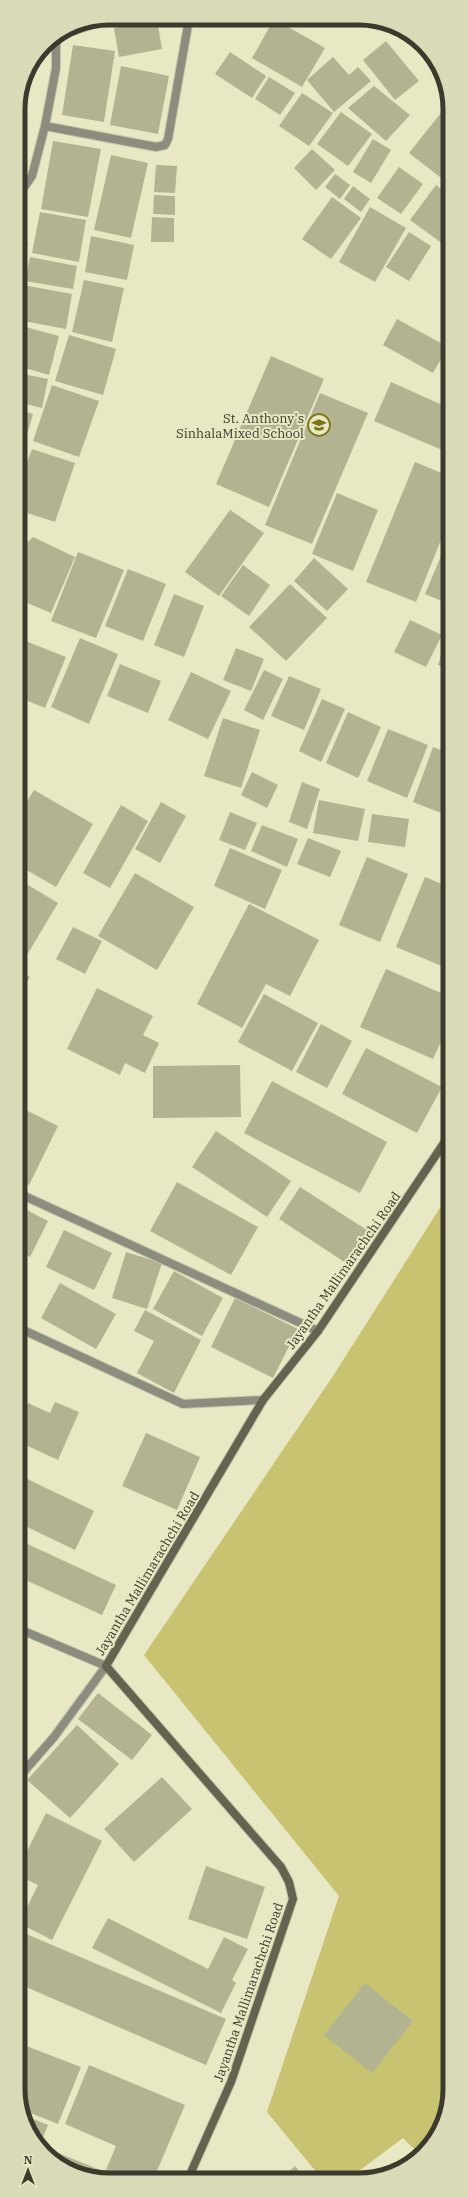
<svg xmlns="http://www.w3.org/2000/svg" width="468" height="2198" viewBox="0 0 468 2198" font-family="'IBM Plex Serif',serif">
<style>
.green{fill:#c7c371}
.building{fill:#b4b391}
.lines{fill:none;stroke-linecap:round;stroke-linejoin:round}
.street-casing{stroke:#c6c5a6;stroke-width:10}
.secondary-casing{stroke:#c6c5a6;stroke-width:10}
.street{stroke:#8d8d7f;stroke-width:8}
.secondary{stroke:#64634f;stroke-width:8}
.labels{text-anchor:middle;stroke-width:4;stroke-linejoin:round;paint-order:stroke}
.poi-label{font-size:13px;fill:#3b3a2c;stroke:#e9e8c4;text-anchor:end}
.street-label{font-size:13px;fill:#3b3a2c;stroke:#e9e8c4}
.rim{fill:none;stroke:#3b3a2c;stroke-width:5}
</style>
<rect width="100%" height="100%" fill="#e9e8c4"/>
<!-- green -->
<path class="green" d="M450,1192v903l-23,54 -7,6 -17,-17 -55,41h-26l-55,-67 72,-216 -195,-241 189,-279z"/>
<!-- building -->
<g class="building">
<path d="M111,18l2,4 -37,13 -3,-9z"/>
<path d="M274,19l51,29 -23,39 -50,-29z"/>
<path d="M157,20l5,29 -43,8 -5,-29z"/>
<path d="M386,41l33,40 -24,19 -32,-40z"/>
<path d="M73,45l42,6 -11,71 -42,-7z"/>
<path d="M230,52l36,24 -14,22 -37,-24z"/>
<path d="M333,57l16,18 9,-8 13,14 -37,31 -27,-32z"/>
<path d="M121,66l48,10 -11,58 -48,-9z"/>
<path d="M269,77l26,16 -15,22 -25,-16z"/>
<path d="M374,86l36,29 -24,26 -38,-33z"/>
<path d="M302,93l31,20 -24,33 -30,-20z"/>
<path d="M448,104l1,1v79l-40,-31z"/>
<path d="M341,112l31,22 -24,32 -31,-22z"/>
<path d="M373,139l18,11 -20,33 -18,-11z"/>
<path d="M53,141l48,8 -13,68 -47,-8z"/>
<path d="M312,149l23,21 -19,20 -22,-22z"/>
<path d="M111,155l37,8 -17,75 -37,-8z"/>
<path d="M156,165l21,1 -2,27 -21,-1z"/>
<path d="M399,167l24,17 -22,30 -24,-16z"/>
<path d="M335,174l15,11 -10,14 -15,-12z"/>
<path d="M436,185l13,10v40l-6,9 -33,-24z"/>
<path d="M353,186l17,13 -9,13 -17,-13z"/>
<path d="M154,195l21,1v19l-22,-1z"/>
<path d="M332,197l29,21 -30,41 -29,-20z"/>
<path d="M370,207l36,21 -31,54 -36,-20z"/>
<path d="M40,212l46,8 -7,42 -47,-9z"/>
<path d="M152,217l22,1v24h-23z"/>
<path d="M409,232l22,14 -22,35 -23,-14z"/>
<path d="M91,236l43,9 -7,35 -42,-8z"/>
<path d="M18,237l10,6 -9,39h-1z"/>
<path d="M30,257l47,9 -4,23 -48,-8z"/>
<path d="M84,280l40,8 -12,54 -40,-10z"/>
<path d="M23,285l49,9 -6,35 -48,-9z"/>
<path d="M397,319l51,28 -15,26 -50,-28z"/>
<path d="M18,325l41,11 -10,39 -31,-9z"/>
<path d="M69,335l47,14 -13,46 -48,-14z"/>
<path d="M271,356l53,23 -55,128 -53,-23z"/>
<path d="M18,373l30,6 -6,29 -24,-6z"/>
<path d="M391,382l58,26v45l-75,-32z"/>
<path d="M52,385l47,16 -20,56 -46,-16z"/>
<path d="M320,393l48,20 -56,131 -47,-19z"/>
<path d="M18,410l15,4 -14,48h-1z"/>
<path d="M32,449l43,14 -20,59 -37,-12v-22z"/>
<path d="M415,462l34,14v44l-33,82 -50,-20z"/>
<path d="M337,493l41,17 -25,61 -41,-17z"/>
<path d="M230,510l34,23 -45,63 -34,-24z"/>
<path d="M33,537l42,20 -24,56 -33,-14v-48z"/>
<path d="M449,537v67l-24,-10z"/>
<path d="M78,552l46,18 -28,68 -45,-17z"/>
<path d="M314,558l34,31 -21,22 -33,-30z"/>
<path d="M243,565l27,20 -21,31 -28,-20z"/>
<path d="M128,569l38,15 -23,57 -38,-15z"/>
<path d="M290,584l37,34 -41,43 -37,-34z"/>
<path d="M174,594l30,12 -20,51 -30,-12z"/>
<path d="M410,620l32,15 -16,32 -32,-15z"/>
<path d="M18,638l48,19 -21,51 -27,-11z"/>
<path d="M80,638l38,16 -29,70 -38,-17z"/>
<path d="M446,639l3,2v28l-11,-4z"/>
<path d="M236,648l28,11 -13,32 -28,-11z"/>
<path d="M120,664l41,17 -13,32 -41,-17z"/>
<path d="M264,670l19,9 -20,41 -19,-10z"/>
<path d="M191,672l40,19 -23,48 -40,-19z"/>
<path d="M289,676l32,13 -17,41 -33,-14z"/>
<path d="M322,699l23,10 -24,53 -22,-11z"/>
<path d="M348,712l33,15 -23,51 -32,-15z"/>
<path d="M223,718l37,12 -19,58 -37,-12z"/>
<path d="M388,729l40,16 -21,53 -40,-17z"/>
<path d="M433,747l16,6v63l-36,-14z"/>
<path d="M252,772l26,13 -11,23 -26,-13z"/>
<path d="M18,777l7,2 -6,19h-1z"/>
<path d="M302,782l18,7 -13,40 -18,-7z"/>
<path d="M34,790l59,34 -37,63 -38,-22v-49z"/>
<path d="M319,800l46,9 -7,32 -45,-8z"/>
<path d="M161,802l25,14 -26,47 -25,-14z"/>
<path d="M121,805l27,16 -38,67 -27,-15z"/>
<path d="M230,812l27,11 -12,27 -26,-10z"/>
<path d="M372,814l37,5 -4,28 -37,-5z"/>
<path d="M262,825l36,14 -11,28 -36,-16z"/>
<path d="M308,838l33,13 -11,26 -33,-13z"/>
<path d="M230,848l52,22 -17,39 -51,-23z"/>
<path d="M367,857l41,17 -28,68 -41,-17z"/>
<path d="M135,873l59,34 -37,63 -59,-34z"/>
<path d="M425,877l24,10v82l-53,-22z"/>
<path d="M18,879l40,24 -37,62 -3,-1z"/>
<path d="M249,904l70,36 -29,56 -24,-12 -24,44 -45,-24z"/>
<path d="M73,927l29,14 -17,33 -29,-15z"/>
<path d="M386,969l64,28v25l-17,37 -73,-32z"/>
<path d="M18,971l12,6 -12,19z"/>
<path d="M97,988l56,28 -10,19 16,8 -14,30 -20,-10 -5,12 -53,-26z"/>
<path d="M264,994l54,29 -26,48 -54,-29z"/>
<path d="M321,1024l31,17 -25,47 -31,-16z"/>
<path d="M366,1048l76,39 -25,46 -75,-39z"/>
<path d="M240,1065l1,52 -88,1v-52z"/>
<path d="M272,1081l115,61 -27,51 -116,-60z"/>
<path d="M18,1106l40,20 -29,59 -11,-5z"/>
<path d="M216,1131l75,50 -24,36 -75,-50z"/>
<path d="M177,1182l81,45 -27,48 -81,-44z"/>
<path d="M300,1187l73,47 -21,33 -73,-48z"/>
<path d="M19,1206l29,15 -18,36 -11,-6z"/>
<path d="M64,1230l48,23 -18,37 -48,-23z"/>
<path d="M126,1252l36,11 -15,46 -35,-11z"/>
<path d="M174,1271l49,27 -21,38 -49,-27z"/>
<path d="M60,1283l56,31 -20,35 -55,-31z"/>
<path d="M235,1298l63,31 -25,49 -62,-31z"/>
<path d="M145,1310l56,30 -27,53 -37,-20 17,-32 -20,-10z"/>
<path d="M55,1402l24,10 -21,48 -39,-18v-17l9,-22 22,10z"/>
<path d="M146,1433l54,24 -23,53 -55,-24z"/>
<path d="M19,1475l75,36 -19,39 -56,-27z"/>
<path d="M19,1540l97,45 -14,30 -83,-38z"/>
<path d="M98,1693l54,42 -20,25 -54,-41z"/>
<path d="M450,1715v19l-7,-16z"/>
<path d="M77,1725l42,39 -49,54 -43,-38z"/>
<path d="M162,1777l30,32 -58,53 -30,-33z"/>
<path d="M46,1813l56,28 -50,99 -33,-17 19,-38 -19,-9v-9z"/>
<path d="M206,1866l59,21 -18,52 -59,-20z"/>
<path d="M108,1918l100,51 16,-32 24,12 -16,31 4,3 -15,30 -129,-65z"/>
<path d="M24,1933l202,86 -20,46 -187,-81v-39z"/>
<path d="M365,1983l48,38 -41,52 -48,-38z"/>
<path d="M21,2044l60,23 -23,57 -35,-14 -4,-9v-51z"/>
<path d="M89,2065l96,40 -31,73h-63l-37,-21 2,-5 49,20 11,-26 -51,-22z"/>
<path d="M26,2116l22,9 -9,22z"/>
<path d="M295,2166l10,13h-24z"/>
</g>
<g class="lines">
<!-- street casing -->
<g class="street-casing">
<g id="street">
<path d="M45,126l111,21 9,-2 3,-6 21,-120"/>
<path d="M18,196l14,-20 13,-50 11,-58v-31"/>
<path d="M18,1193l300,138"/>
<path d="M19,1328l164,76 80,-4"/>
<path d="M19,1629l87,37 -52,71 -35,40"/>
</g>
</g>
<!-- secondary casing -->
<g class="secondary-casing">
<path id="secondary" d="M188,2179l43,-97 62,-183 -4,-17 -8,-15 -175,-201 157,-266 55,-69 132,-197"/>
</g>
<!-- street -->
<use href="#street" class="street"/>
<!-- secondary -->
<use href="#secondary" class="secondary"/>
</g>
<!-- icons -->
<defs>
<g id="school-ring" transform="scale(1.15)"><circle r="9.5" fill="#e9e8c4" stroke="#797417" stroke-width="1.5"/><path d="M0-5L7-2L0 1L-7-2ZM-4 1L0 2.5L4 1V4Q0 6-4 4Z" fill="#797417"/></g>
</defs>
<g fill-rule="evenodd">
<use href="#school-ring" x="319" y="425"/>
</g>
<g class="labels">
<!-- poi labels -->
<g class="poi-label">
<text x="304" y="423">St. Anthony's<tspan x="304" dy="15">SinhalaMixed School</tspan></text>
</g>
<!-- street labels -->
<g class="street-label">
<text transform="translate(343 1270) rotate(-55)" y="5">Jayantha Mallimarachchi Road</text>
<text transform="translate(147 1573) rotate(-59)" y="5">Jayantha Mallimarachchi Road</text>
<text transform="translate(248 1992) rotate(-71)" y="5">Jayantha Mallimarachchi Road</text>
</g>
</g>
<!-- crop -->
<path d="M0 0H468V2198H0ZM109 25H359A84 84 0 0 1 443 109V2089A84 84 0 0 1 359 2173H109A84 84 0 0 1 25 2089V109A84 84 0 0 1 109 25Z" fill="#dbdab8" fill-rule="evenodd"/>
<path class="rim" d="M109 25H359A84 84 0 0 1 443 109V2089A84 84 0 0 1 359 2173H109A84 84 0 0 1 25 2089V109A84 84 0 0 1 109 25Z"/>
<!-- north arrow -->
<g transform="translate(28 2170)" stroke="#e9e8c4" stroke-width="3" paint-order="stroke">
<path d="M0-3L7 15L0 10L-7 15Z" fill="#3b3a2c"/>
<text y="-6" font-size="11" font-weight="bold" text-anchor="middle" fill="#3b3a2c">N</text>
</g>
</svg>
